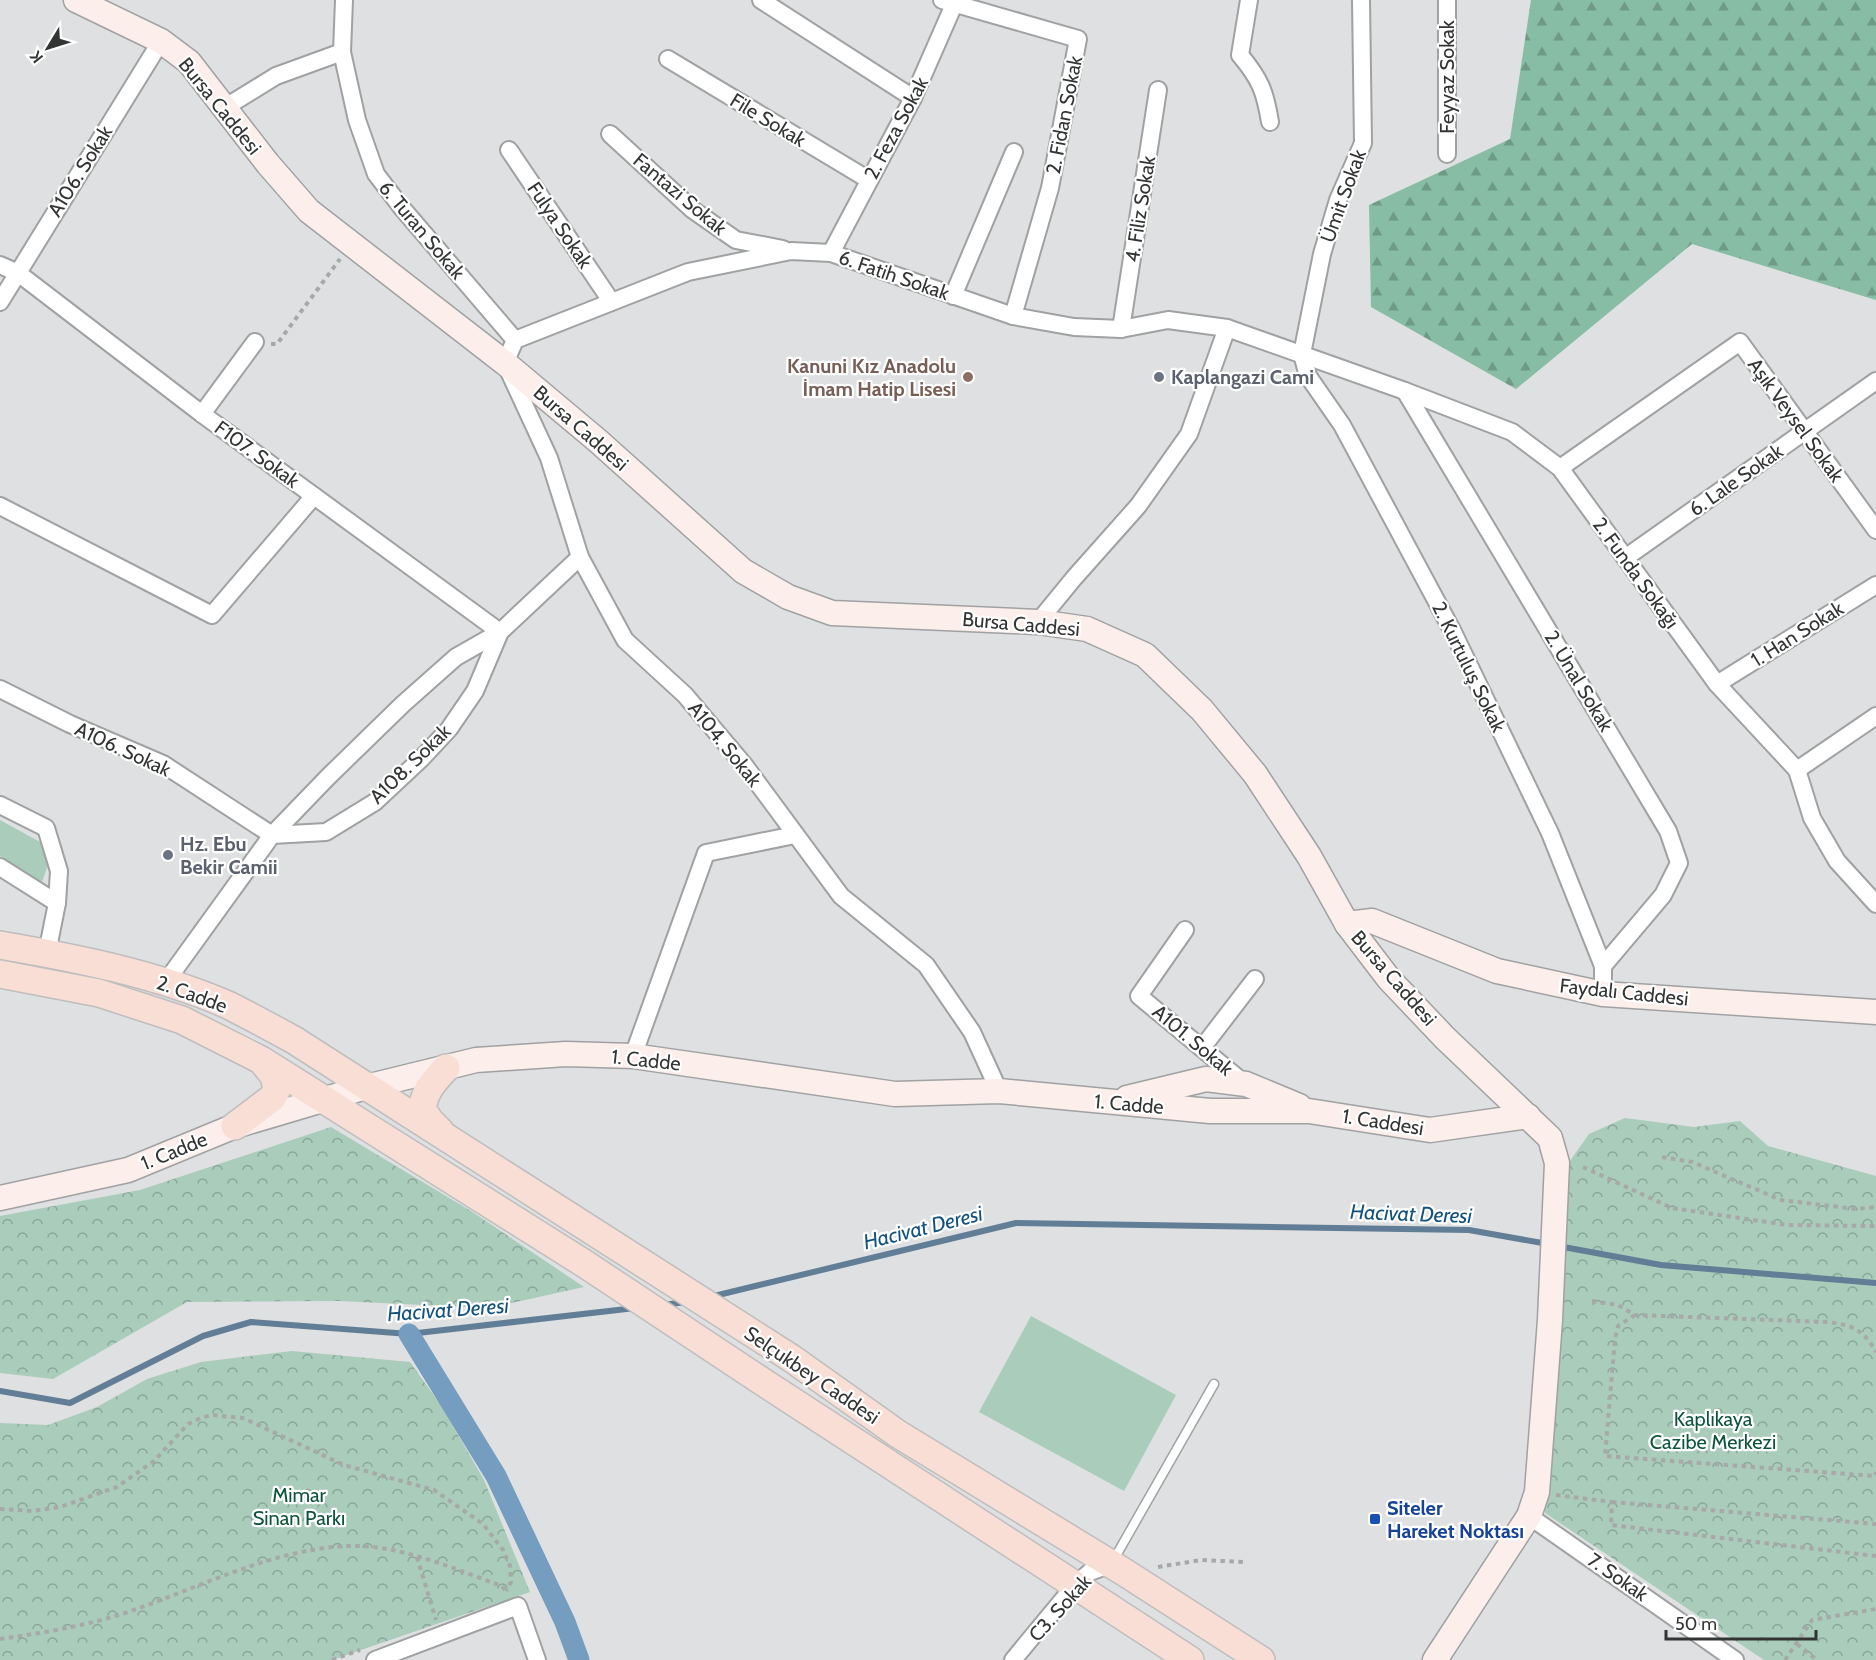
<svg xmlns="http://www.w3.org/2000/svg" width="1876" height="1660" viewBox="0 0 1876 1660" font-family="Cabin,sans-serif">
<style>
.green{fill:#a9ccbb}
.forest{fill:url(#forest-firs)}
.park{fill:url(#park-crowns)}
.lines{fill:none;stroke-linecap:round;stroke-linejoin:round}
.stream{stroke:#617e96;stroke-width:6}
.canal{stroke:#759dc0;stroke-width:21}
.lane-casing{stroke:#9fa1a2;stroke-width:11}
.street-casing{stroke:#9fa1a2;stroke-width:20}
.secondary-casing{stroke:#9fa1a2;stroke-width:27}
.primary-casing{stroke:#bebebe;stroke-width:30}
.path{stroke:#a7a9a9;stroke-width:4;stroke-dasharray:4.5 4.5;stroke-linecap:butt}
.lane{stroke:#fff;stroke-width:8}
.street{stroke:#fff;stroke-width:16}
.secondary{stroke:#fceeea;stroke-width:24}
.primary{stroke:#f9ded5;stroke-width:27}
.education-dot{fill:#8d6e63;stroke:#fff;stroke-width:2}
.worship-dot{fill:#6b7280;stroke:#fff;stroke-width:2}
.transit-dot{fill:#1a4fb4;stroke:#fff;stroke-width:2}
.labels{text-anchor:middle;stroke-width:4.5;stroke-linejoin:round;paint-order:stroke}
.street-label{font-size:20px;fill:#333434;stroke:#fff}
.education-label{font-size:20px;font-weight:bold;fill:#785e54;stroke:#fff;text-anchor:end}
.worship-label{font-size:20px;font-weight:bold;fill:#5b616d;stroke:#fff;text-anchor:start}
.park-label{font-size:20px;fill:#0c543c;stroke:#fff}
.transit-label{font-size:20px;font-weight:bold;fill:#164399;stroke:#fff;text-anchor:start}
.water-label{font-size:21px;font-style:italic;fill:#125280;stroke:#fff}
</style>
<defs>
<pattern id="forest-firs" width="22" height="20" patternUnits="userSpaceOnUse" patternTransform="scale(1.5)"><rect width="22" height="20" fill="#86bda4"/><path d="M5 1l3.5 6h-7zM16 11l3.5 6h-7z" fill="#6e9a86"/></pattern>
<pattern id="park-crowns" width="20" height="18" patternUnits="userSpaceOnUse" patternTransform="scale(1.5)"><rect width="20" height="18" fill="#a9ccbb"/><path d="M2 6a3 3 0 1 1 6 0M12 15a3 3 0 1 1 6 0" fill="none" stroke="#8aa699"/></pattern>
</defs>
<rect width="100%" height="100%" fill="#dee0e1"/>
<!-- green -->
<g class="green">
<path d="M0,820l40,22 8,23 -6,17 -42,-26z"/>
<path d="M1031,1316l145,79 -52,96 -145,-79z"/>
</g>
<!-- forest -->
<path class="forest" d="M1531,0h345v300l-184,-56 -176,145 -145,-82 -2,-102 141,-66z"/>
<!-- park -->
<g class="park">
<path d="M1625,1118l69,9 46,-6 28,25 108,30v484h-112l-219,-147 25,-352 19,-27z"/>
<path d="M331,1127l140,84 113,76 -96,21 -149,-7 -152,1 -134,77 -53,-6v-157l140,-26z"/>
<path d="M292,1351l118,11 32,45 42,73 46,112 -198,68h-332v-237l48,2 49,-18 50,-28 54,-17z"/>
</g>
<g class="lines">
<!-- stream -->
<g class="stream">
<path d="M1558,1246l103,19 215,18"/>
<path d="M710,1297l306,-74 453,7 79,14"/>
<path d="M663,1305l23,-3"/>
<path d="M0,1391l70,12 133,-67 48,-14 158,12 226,-26"/>
</g>
<!-- canal -->
<path class="canal" d="M409,1334l87,142 69,146 14,38"/>
<!-- lane casing -->
<g class="lane-casing">
<path id="lane" d="M1113,1561l101,-177"/>
</g>
<!-- street casing -->
<g class="street-casing">
<g id="street">
<path d="M344,0l-2,52 15,68 19,54 26,34 113,132"/>
<path d="M761,0l152,98"/>
<path d="M942,0l136,39 -28,149 -37,128"/>
<path d="M1249,0l-9,55c20,24 25,36 30,67"/>
<path d="M1361,0l2,143 -25,57 -16,54 -20,100 6,22 34,49 111,207 97,201 53,133v28"/>
<path d="M668,59l201,121"/>
<path d="M224,108l52,-32 66,-24"/>
<path d="M610,134l83,76 43,30 47,9"/>
<path d="M509,150l102,151"/>
<path d="M1447,154v-154"/>
<path d="M831,253l82,-155 43,-98"/>
<path d="M0,265l18,8 184,141 298,218 -44,25 -53,47 -75,73 -56,58 -109,-71 -93,-40 -70,-35"/>
<path d="M953,296l61,-144"/>
<path d="M0,302l161,-261"/>
<path d="M1121,329l37,-239"/>
<path d="M1405,391l263,440 11,32 -16,32 -60,71"/>
<path d="M202,414l53,-72"/>
<path d="M1560,468l180,-126 136,188"/>
<path d="M0,506l212,109 102,-119"/>
<path d="M1625,558l251,-177"/>
<path d="M1038,622l36,-44 64,-72 51,-72 38,-106"/>
<path d="M1717,684l159,-99"/>
<path d="M1797,770l79,-54"/>
<path d="M0,805l46,23 13,43 -2,32"/>
<path d="M0,867l57,36 -10,50"/>
<path d="M1185,930l-46,66 106,88"/>
<path d="M165,983l107,-148 54,-3 49,-30 46,-43 28,-30 26,-38 25,-59 80,-75"/>
<path d="M1202,1048l53,-69"/>
<path d="M633,1056l73,-203 89,-18"/>
<path d="M999,1091l-27,-59 -46,-67 -85,-69 -96,-130 -60,-71 -60,-55 -45,-83 -31,-99 -44,-95 10,-23 173,-68 103,-21 40,2 182,63 61,11 47,2 47,-9 59,8 178,63 107,41 48,36 157,216 80,86 15,48 25,43 39,43"/>
<path d="M1529,1516l206,144"/>
<path d="M375,1660l143,-54 19,54"/>
<path d="M1013,1660l62,-75 15,-13 21,-8"/>
</g>
</g>
<!-- secondary casing -->
<g class="secondary-casing">
<g id="secondary">
<path d="M76,0l85,41 28,21 79,102 41,47 196,152 93,78 145,130 45,26 44,16 206,9 49,7 58,26 57,55 53,64 54,82 38,68 42,55 56,59 105,100 7,25 -7,157 -13,172 -8,24 -94,144"/>
<path d="M1347,924l25,-3 125,50 106,23 273,18"/>
<path d="M1127,1098l79,-19 40,5 53,22"/>
<path d="M0,1198l128,-28 107,-44 131,-39 110,-27 90,-6 67,2 262,38 104,-3 211,20h99l121,19 98,-14"/>
</g>
</g>
<!-- primary casing -->
<g class="primary-casing">
<g id="primary">
<path d="M0,945c76,13 157,29 228,60 22,11 44,23 66,35l497,318 107,76 226,138 137,88"/>
<path d="M0,974l99,19 83,27 79,40 324,204 178,118 427,278"/>
<path d="M235,1126l37,-28 5,-9 -3,-13 -12,-15"/>
<path d="M440,1131l-10,-10 -8,-12c3,-19 12,-28 24,-41"/>
</g>
</g>
<!-- path -->
<g class="path">
<path d="M271,344h6l63,-85"/>
<path d="M1662,1157l30,5 89,38 75,9 20,-2"/>
<path d="M1583,1167l89,41 115,17 89,1"/>
<path d="M1592,1301l26,4 17,10 192,7c25,3 36,7 49,30"/>
<path d="M1635,1315l-17,11 -3,13 -10,117 270,20 1,-4"/>
<path d="M1556,1495l56,7 -1,23 265,31"/>
<path d="M1612,1502l264,22"/>
<path d="M0,1509l33,2 27,-4 57,-20 37,-26 34,-37 13,-6 11,-3 31,3 101,47 90,25 49,34 20,26 7,16 1,16 -5,9"/>
<path d="M417,1557l19,63"/>
<path d="M1158,1567l43,-7 44,2"/>
<path d="M0,1639c42,-6 85,-13 125,-26 72,-24 146,-64 223,-67 51,-2 106,23 154,40l4,5"/>
<path d="M1797,1644l20,16"/>
<path d="M332,1660l28,-10"/>
<path d="M1785,1660l27,-40 64,-11"/>
</g>
<!-- lane -->
<use href="#lane" class="lane"/>
<!-- street -->
<use href="#street" class="street"/>
<!-- secondary -->
<use href="#secondary" class="secondary"/>
<!-- primary -->
<use href="#primary" class="primary"/>
</g>
<!-- markers -->
<circle class="education-dot" cx="968" cy="377" r="6"/>
<g class="worship-dot">
<circle cx="1159" cy="377" r="6"/>
<circle cx="168" cy="855" r="6"/>
</g>
<rect class="transit-dot" x="1369" y="1513" width="12" height="12" rx="3"/>
<g class="labels">
<!-- street labels -->
<g class="street-label">
<text transform="translate(1447 77) rotate(-90)" y="7">Feyyaz Sokak</text>
<text transform="translate(220 106) rotate(51)" y="7">Bursa Caddesi</text>
<text transform="translate(1064 115) rotate(-79)" y="7">2. Fidan Sokak</text>
<text transform="translate(768 120) rotate(31)" y="7">File Sokak</text>
<text transform="translate(896 128) rotate(-62)" y="7">2. Feza Sokak</text>
<text transform="translate(80 171) rotate(-58)" y="7">A106. Sokak</text>
<text transform="translate(680 194) rotate(40)" y="7">Fantazi Sokak</text>
<text transform="translate(1343 196) rotate(-70)" y="7">Ümit Sokak</text>
<text transform="translate(1140 209) rotate(-81)" y="7">4. Filiz Sokak</text>
<text transform="translate(560 225) rotate(56)" y="7">Fulya Sokak</text>
<text transform="translate(422 230) rotate(50)" y="7">6. Turan Sokak</text>
<text transform="translate(894 275) rotate(19)" y="7">6. Fatih Sokak</text>
<text transform="translate(1796 420) rotate(54)" y="7">Aşık Veysel Sokak</text>
<text transform="translate(581 428) rotate(41)" y="7">Bursa Caddesi</text>
<text transform="translate(257 454) rotate(36)" y="7">F107. Sokak</text>
<text transform="translate(1736 480) rotate(-35)" y="7">6. Lale Sokak</text>
<text transform="translate(1636 573) rotate(54)" y="7">2. Funda Sokağı</text>
<text transform="translate(1021 624) rotate(5)" y="7">Bursa Caddesi</text>
<text transform="translate(1797 634) rotate(-32)" y="7">1. Han Sokak</text>
<text transform="translate(1469 667) rotate(64)" y="7">2. Kurtuluş Sokak</text>
<text transform="translate(1579 681) rotate(59)" y="7">2. Ünal Sokak</text>
<text transform="translate(725 744) rotate(51)" y="7">A104. Sokak</text>
<text transform="translate(123 749) rotate(25)" y="7">A106. Sokak</text>
<text transform="translate(410 764) rotate(-44)" y="7">A108. Sokak</text>
<text transform="translate(1394 978) rotate(49)" y="7">Bursa Caddesi</text>
<text transform="translate(1624 992) rotate(6)" y="7">Faydalı Caddesi</text>
<text transform="translate(192 994) rotate(20)" y="7">2. Cadde</text>
<text transform="translate(1193 1040) rotate(40)" y="7">A101. Sokak</text>
<text transform="translate(646 1060) rotate(6)" y="7">1. Cadde</text>
<text transform="translate(1129 1104) rotate(5)" y="7">1. Cadde</text>
<text transform="translate(1383 1122) rotate(9)" y="7">1. Caddesi</text>
<text transform="translate(174 1151) rotate(-22)" y="7">1. Cadde</text>
<text transform="translate(812 1375) rotate(34)" y="7">Selçukbey Caddesi</text>
<text transform="translate(1618 1577) rotate(35)" y="7">7. Sokak</text>
<text transform="translate(1060 1608) rotate(-48)" y="7">C3. Sokak</text>
</g>
<!-- education labels -->
<g class="education-label">
<text x="956" y="373">Kanuni Kız Anadolu<tspan x="956" dy="23">İmam Hatip Lisesi</tspan></text>
</g>
<!-- worship labels -->
<g class="worship-label">
<text x="1171" y="384">Kaplangazi Cami</text>
<text x="180" y="851">Hz. Ebu<tspan x="180" dy="23">Bekir Camii</tspan></text>
</g>
<!-- park labels -->
<g class="park-label">
<text x="1713" y="1426">Kaplıkaya<tspan x="1713" dy="23">Cazibe Merkezi</tspan></text>
<text x="299" y="1502">Mimar<tspan x="299" dy="23">Sinan Parkı</tspan></text>
</g>
<!-- transit labels -->
<g class="transit-label">
<text x="1387" y="1515">Siteler<tspan x="1387" dy="23">Hareket Noktası</tspan></text>
</g>
<!-- water labels -->
<g class="water-label">
<text transform="translate(1411 1214) rotate(2)" y="7">Hacivat Deresi</text>
<text transform="translate(923 1228) rotate(-14)" y="7">Hacivat Deresi</text>
<text transform="translate(448 1310) rotate(-4)" y="7">Hacivat Deresi</text>
</g>
</g>
<!-- north arrow -->
<g transform="translate(48 48) rotate(232)" stroke="#ffffff" stroke-width="4.5" paint-order="stroke">
<path d="M0-4.5L10 22L0 15L-10 22Z" fill="#333434"/>
<text y="-9" font-size="16" font-weight="bold" text-anchor="middle" fill="#333434">K</text>
</g>
<!-- scale -->
<path d="M1666 1630v9h150v-9" fill="none" stroke="#333434" stroke-width="3"/>
<text x="1675" y="1630" font-size="18" fill="#333434" stroke="#ffffff" stroke-width="4.5" paint-order="stroke">50 m</text>
</svg>
